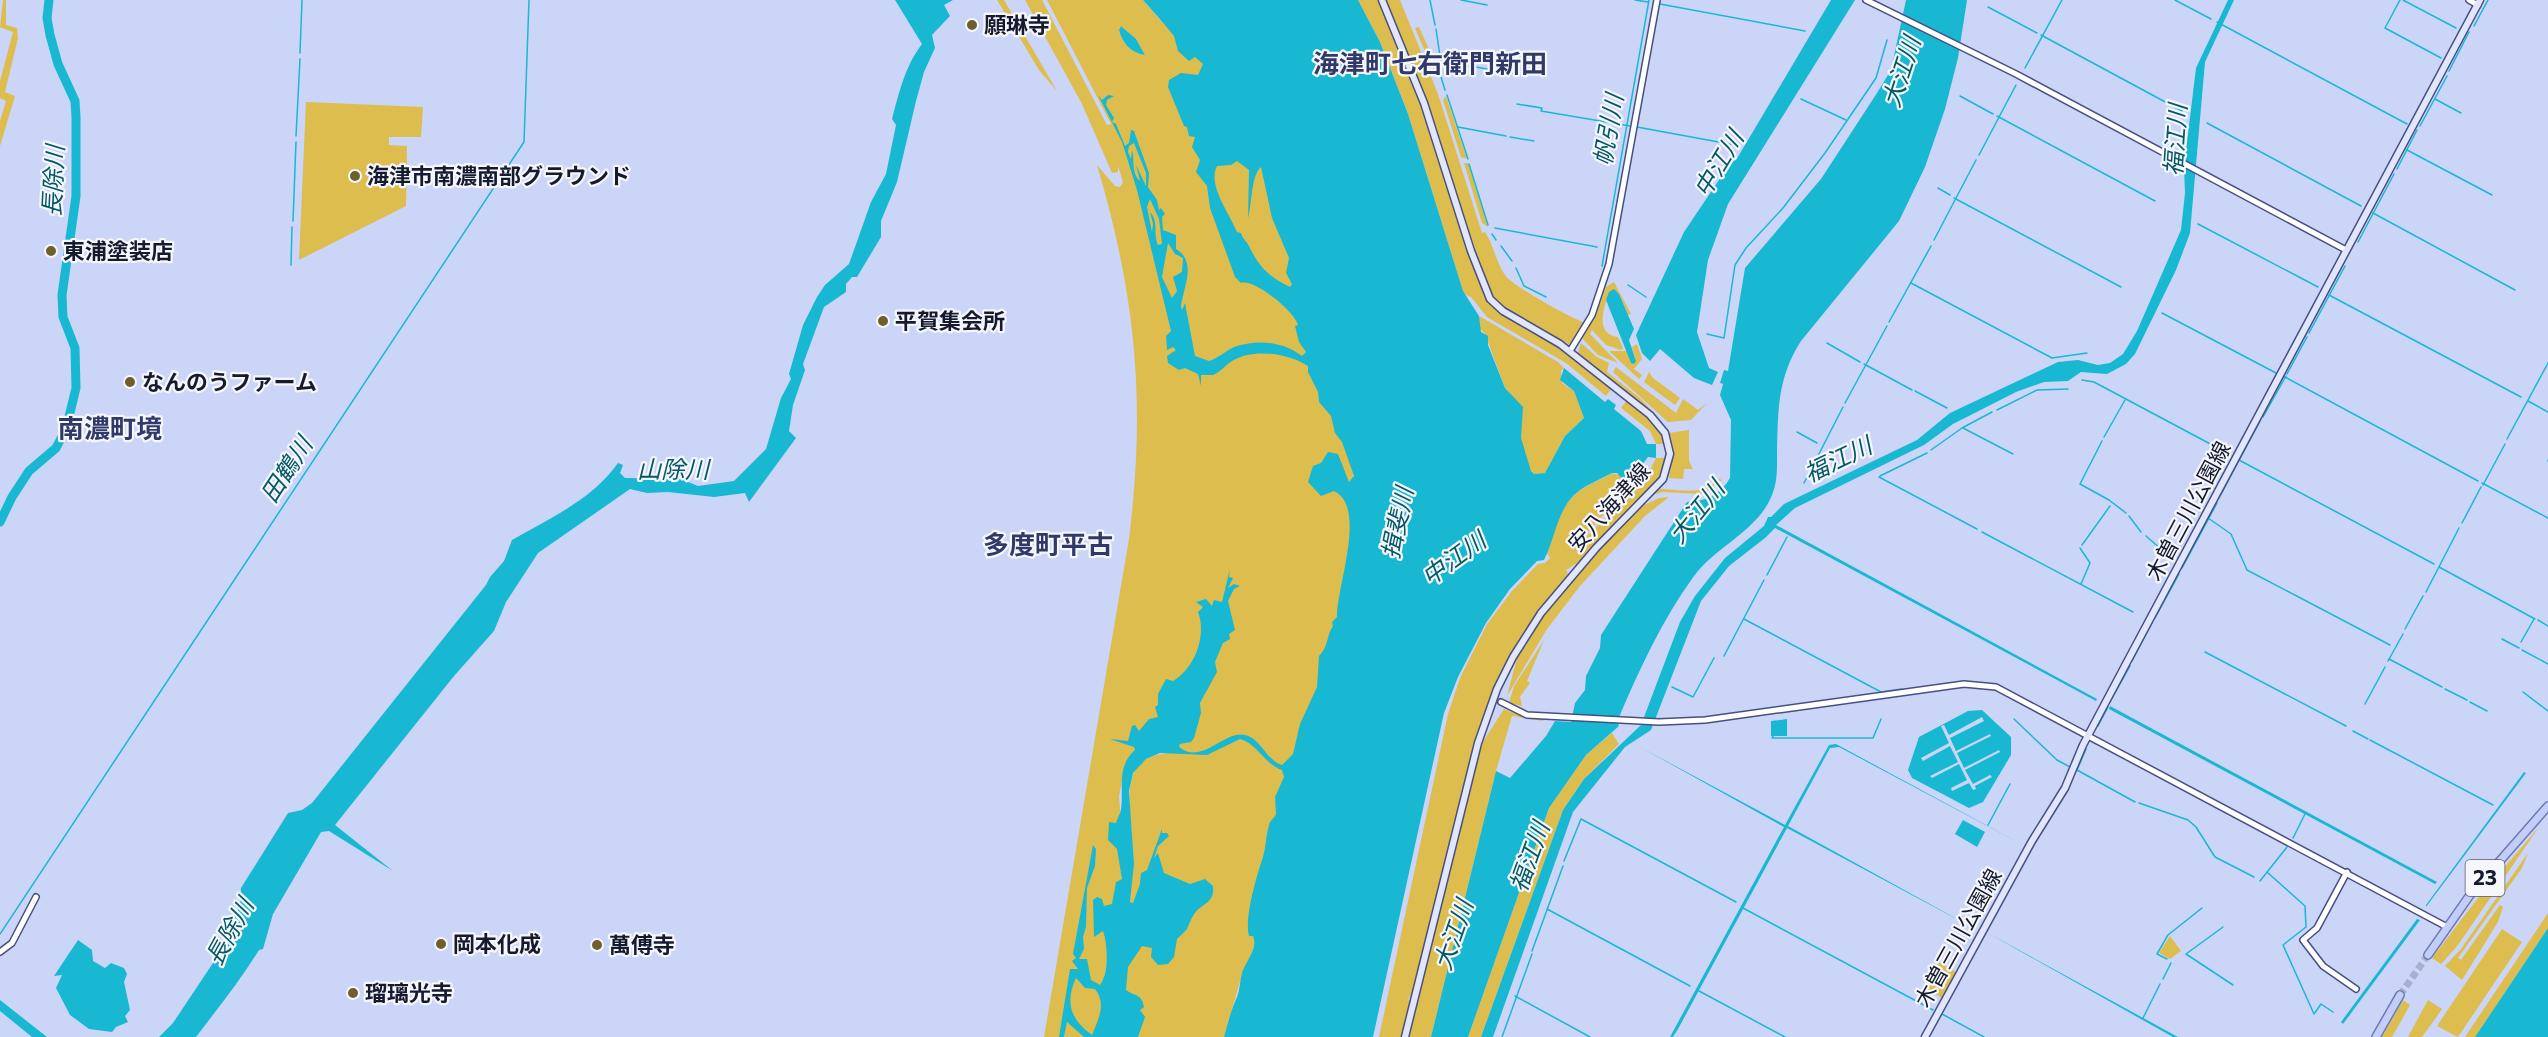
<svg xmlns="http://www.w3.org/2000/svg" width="2548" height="1037" viewBox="0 0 2548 1037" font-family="Commissioner,'Noto Sans JP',sans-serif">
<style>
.green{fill:#ddbd4e;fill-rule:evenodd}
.water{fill:#18b8d3;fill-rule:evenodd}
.pier{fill:#cbd5f7}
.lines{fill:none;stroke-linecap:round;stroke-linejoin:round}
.stream{stroke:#18b8d3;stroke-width:1.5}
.river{stroke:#18b8d3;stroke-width:9}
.primary-tunnel{stroke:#a7b0cf;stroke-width:7;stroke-dasharray:7 3.5;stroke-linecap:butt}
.tertiary-casing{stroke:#465081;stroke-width:8}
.secondary-casing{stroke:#465081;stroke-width:9}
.primary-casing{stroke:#6b79af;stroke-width:10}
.tertiary{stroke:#fff;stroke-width:5}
.secondary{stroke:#e1e6fc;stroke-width:6}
.primary{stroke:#c2cdf9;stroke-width:7}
.poi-dot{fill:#6e5f2d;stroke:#f5f7fc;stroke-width:2}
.labels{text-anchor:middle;stroke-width:4.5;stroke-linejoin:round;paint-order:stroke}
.shield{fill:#f5f7fc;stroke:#585c6c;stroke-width:1.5}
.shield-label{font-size:21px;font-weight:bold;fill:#151a2e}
.poi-label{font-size:22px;font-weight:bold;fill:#151a2e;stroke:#f5f7fc;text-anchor:start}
.street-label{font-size:22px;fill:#151a2e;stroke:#f5f7fc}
.water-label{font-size:24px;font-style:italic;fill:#055967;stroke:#f5f7fc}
.quarter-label{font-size:26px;font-weight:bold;fill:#303a68;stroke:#f5f7fc}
</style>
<rect width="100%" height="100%" fill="#cbd5f7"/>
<!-- green -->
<g class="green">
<path d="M3,0h3v25l11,3 1,10 -13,54 10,4 -15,50v-25l6,-20 -6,-3v-17l13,-49 -13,-5z"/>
<path d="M997,0h7l53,91 -18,-21z"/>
<path d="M1025,0h17l65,125 4,-1 -64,-124h96l16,19 40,33 61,108 93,313 3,34 -14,98 -23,82 -42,123 -26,123 4,7 -3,16 -8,12 -20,69h-99l-2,-42 15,-101 -5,9 -3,-1c2,-22 4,-43 2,-65 -2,-38 -14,-83 41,-84l-8,-3 -40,14 -6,33 6,67 -23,125 1,48h-59l85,-498c17,-137 7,-242 -32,-374l18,21 5,1 3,-5 -5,-16v6l-6,1 -30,-69zM1121,26l15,13 9,16c-14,-2 -23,-12 -26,-25z"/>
<path d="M1358,0h21l40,97 65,200 16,17 51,28 61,46 -6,8 -40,-33 -79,-46 -16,-20 -7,-3 -56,-180 -28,-72z"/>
<path d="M1385,0h15l38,94 44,139 3,-1c9,14 11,30 20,43 7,11 68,44 80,48l-15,22 -66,-37 -15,-16 -62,-190z"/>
<path d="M1419,27l13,29 3,1 1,20 -21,-49z"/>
<path d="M1446,96l21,63 -6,-2 -18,-57z"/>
<path d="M306,102l117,5 -2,30h-32v8l18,1 -1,60 -107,54z"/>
<path d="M1464,163h4l20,64 -6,-4z"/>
<path d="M1614,282l17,32 -3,1 -9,-21 -10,-2c-5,15 -15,42 9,45l5,11 -2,2 -15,-5 -14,-15 -2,4 28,29 -20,-8 -16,-17 14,-23 10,-28z"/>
<path d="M1479,316l79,46 6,6 -3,3 1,12 12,8 10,27 -19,18 -20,37 -11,1c-13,-13 -17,-48 -11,-65l-18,-21 -20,-54 -6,-7z"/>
<path d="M1581,343l16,14 12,6 -2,9 34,27 18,20 -81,-66z"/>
<path d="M1637,344l5,15 -8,10 8,6 -3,4 -30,-28h19l3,11 5,-1 -4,-14z"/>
<path d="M1616,367l60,46 7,-14 15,11 9,-7 -16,17 -23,2 -53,-48 -2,-2z"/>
<path d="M1649,372l4,6 27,20 -5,7 -31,-23z"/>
<path d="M1627,400c16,13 31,24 39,44h-10l-6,-13 -29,-23z"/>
<path d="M1689,430v31l4,8h-9l-1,10 -14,-1 4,-26 -4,-19z"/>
<path d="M1656,458h11l-6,18 -82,86 -13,8 2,4 -30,39 -52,96 -11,33 -61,246 -6,12 3,1 -9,36h-23l69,-323 12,-36 27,-54 25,-33 26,-27 7,-1 5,-5 -4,-7c7,-18 16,-48 32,-59 10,-8 23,-12 34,-19l10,3 2,5 -14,19 4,2 -37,44 70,-70z"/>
<path d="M1716,478l6,2 -18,14 -42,-2 -10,3 7,-6c17,0 52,8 57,-11z"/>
<path d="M1669,497l-24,19 -65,70 -33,43 -40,67 11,-42 26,-40 55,-65 41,-42 19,-9z"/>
<path d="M1544,640l-17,41 3,2 -10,14 2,9 -13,-3 5,-17z"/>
<path d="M1504,709l18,7 22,1 -1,4 -31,-5 -16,55 -65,266h-23l71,-289z"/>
<path d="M1612,733l7,11 -35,35 -21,31 -82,227h-13l81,-229 37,-53z"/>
<path d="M2539,827l-81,118 -17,19 -9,-6 46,-60z"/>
<path d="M2528,853l-6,15 -64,90 3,2 39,-55 3,2 -5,15 -36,58 -17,-14 16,-17z"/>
<path d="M2548,913v15l-73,109h-10z"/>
<path d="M2502,929l20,13 -64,95 -21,-11z"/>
<path d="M2170,936l11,15 -11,8 -11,-6z"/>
<path d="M1939,962l17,10 -14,26 -18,-11z"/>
<path d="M2403,1000l7,5 -18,32h-10z"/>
<path d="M2428,1000l14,9 -20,28h-14z"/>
</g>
<!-- water -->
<g class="water">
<path d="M895,0h58l-9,5 6,11 -18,19 3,13 -11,24 -8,29 -19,81 -16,39v16l-24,40h-5l-6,7v8l-22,15 -21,57 2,6 -12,35 -4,26 7,7 -47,64 -4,-9 -31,4 -46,-5 -21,1 -17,-4 -92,64 -32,49 -12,29 -40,45 -119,149 58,46 -64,-40 -8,1 -48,82 -10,35 -4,1c-19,31 -41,58 -63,87h-37l14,-14 46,-69 21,-49 1,-17 47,-75 14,-3 10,-7 174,-218 4,-8 14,-16 8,-21c37,-21 81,-41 106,-77l5,2 -3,8 5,5 56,1 17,7 36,-5 32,-32 15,-51 10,-19 -2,-5 14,-49 14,-28 8,-12 24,-21 22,-62 15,-28 10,-49 -4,-6c7,-26 13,-53 30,-75z"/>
<path d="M1143,0h215l22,42 28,72 55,177 16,25 2,16 7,4v9l17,43 18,19 -2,31 10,33 3,3 11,-1 20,-37 19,-18 -10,-27 -14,-11 4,-12 41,34 3,-3 8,6 -2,4 27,22 6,13h9v14l-8,-1 -34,45 -4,-2 14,-19 -7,-8h-5c-13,7 -27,12 -38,22 -17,17 -20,46 -30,65l-7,1 -27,28 -24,34 -28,54 -14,36 -71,324h-149c4,-14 7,-27 13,-40 3,-7 3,-19 6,-27 4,-10 15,-22 10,-34h-4c-5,-18 8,-61 14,-79 3,-10 3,-22 6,-32 1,-5 5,-6 7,-11l-1,-17 9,-20 -2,-7c-18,-6 -24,-26 -42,-31l-33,16 -47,-2 -14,6 -13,14 -4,18 5,73 -4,38 3,1 7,-19 1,-11 6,-3 15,-41v4h5l2,3 -11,10 -4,12 4,-5 6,20 26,11 15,-5 8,7c2,19 -13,17 -20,30 -8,15 -2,10 -16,23l-3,18 -6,7 -10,1 -7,-8 1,-9 -10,-2 -14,21 -2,23c10,7 15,3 18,17l-4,3 5,7 -7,20h-54l-17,-15 -3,15h-5l11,-68h8l-6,-8 4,-3 -3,-4 20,-109 3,4 -1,17 -8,22 -1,39 -3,10 1,12 -5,10h8l4,21 9,5c9,-11 8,-40 3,-54l-9,6 -1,-37 4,-3 5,2 2,7 8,-2 4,-22 6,-3 -5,-30 -9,-9 1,-18 7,1c1,-4 4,-9 5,-13 3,-22 -5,-43 14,-60l-1,-3 -24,-8 18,2 4,-15 3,-1 4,6 10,-12 9,-2 -3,-10 3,-2v-11l8,-15 7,2c22,-13 34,-46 25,-69l5,-5 -7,-5 10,-3 6,7 2,-6 8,2 8,-33 -1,8 4,1 -5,10 6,-4 6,2 -6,3 -6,12 7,29 -6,4 1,5 -7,4 -8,19 2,10 -17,31 1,10 -7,25 -3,4 -11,2 -1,3c20,16 39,-8 57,-12 23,-5 28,25 46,30l11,-11 7,-30 17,-37 2,-31c10,-10 7,-20 14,-30l-1,-4 5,-5c-1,-29 31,-110 -3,-126l-13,5 -13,-14 5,-16 8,-3 7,-11 10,2 11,28 5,-6 -12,-34 -7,-9 -4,-17 -12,-14 -1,-10 -10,-20v-6c-20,-13 -55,-18 -76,-5 -7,4 -11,11 -19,14h-12v11l-3,-12 -13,-6 -6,2 -11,-7 -1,-7 9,-6 -3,-3 -6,3 -1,-14 5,-5 -34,-141 -15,-48 -24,-47 4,5 6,-5 6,1 -7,4 -1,5 8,13 -2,4 4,2 9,22 4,-3 2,-13 3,1 15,42 -1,14 9,13 2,10 2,-2 4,6 -3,3 1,13 13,5v14c21,13 8,36 5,57l1,4 3,-7 10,53 14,5c10,-3 16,-10 25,-14 23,-8 48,-6 68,9l4,-4 -7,-10 -4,-16 3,-1c-3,-13 -44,-47 -57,-42l-6,-6 -25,-69 -3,-22 -11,-14 4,-12 -8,-13 3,-10 -6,-1 -2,-9 -3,-1 -16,-39 1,-7 12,-7 17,2 5,-11 -8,-7 -6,4 -11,-10 -4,-15 -9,-11zM1134,143l12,30v13l-10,-21 4,16c-9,-8 -5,-20 -8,-31l-1,9 -3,-7 1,-6zM1237,161l12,9 -1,48c4,-14 3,-43 13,-51l11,51 17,40 -3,15 6,11 -2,3c-22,-10 -32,-22 -41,-41 -3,-6 -6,-6 -8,-13l-4,-1c-7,-18 -30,-47 -20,-66l14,-1zM1150,199l9,20 3,25 -4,1c-5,-11 1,-24 -8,-33l3,12 -1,8 -5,-25zM1168,243l7,11 8,4 -1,14 -9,5 4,14 -5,7 -10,-21zM1076,978l9,10 10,1c12,15 3,31 -3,46 -22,-16 -27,-33 -16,-57z"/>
<path d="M1831,0h24l-127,204 -20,56 -11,72 12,36 9,4 -6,13 -18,-7 -34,-29 -10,12 -8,-8 -6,-18 48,-103 47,-70 5,-2 12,-20z"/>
<path d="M1906,0h61l-9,58 -13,51 -20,58 -26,54 -98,120c-23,36 -23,67 -24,109 0,15 1,31 -5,45 -14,36 -56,51 -78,81 -32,44 -56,96 -77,146l2,4 -33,29 -37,53 -81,229h-37l65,-266 14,7 36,-42 9,-15 16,1 4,-19 10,-13 1,-14 14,-28 1,-13 86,-133c17,0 34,-8 43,-24l1,-58 -11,-25 3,-11 -3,-1 4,-13 4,1 17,-103 76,-89 56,-86 14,-23z"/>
<path d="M2228,0h6l-29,62 -15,171 -14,37 -41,84 -9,10 -19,10 -26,-2 -13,9 -24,1 -28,10 -63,32 -29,21 -129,63 -19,17 321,174 -1,2 -321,-173 -10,10 -36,28 -28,35 -50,129 -26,17 -52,65 -80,225h-12l82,-227 21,-31 57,-54 39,-103 15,-26 30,-38 39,-32 4,-9h3l13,-13 133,-64 33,-27 108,-51 20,-2 20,5 12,-2 13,-9 14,-23 44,-101 4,-37 -1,-26 12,-99z"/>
<path d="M1121,26l15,13 9,16c-14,-2 -23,-12 -26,-25z"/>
<path d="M1614,289l5,5 15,35 -5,11 7,21 -2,3 -3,-1 -25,-63 3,-8z"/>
<path d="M2110,706l327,176 -2,2 -326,-175z"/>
<path d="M1982,710l29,27v18l-28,47 -14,6 -57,-30 -4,-8 11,-33 49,-26z"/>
<path d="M1787,719v17h-16v-15z"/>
<path d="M1836,744l187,101 -184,-98 -9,1 -42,78 189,104 -190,-102 -109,201 -5,8h-3l114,-210 -144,-80 145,78 44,-80z"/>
<path d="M2524,772l2,1 -100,134v-2z"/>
<path d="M1963,820l22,12 -8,15 -22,-13z"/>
<path d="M2417,919l3,1 -77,104 -2,-2z"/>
<path d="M2548,928v109h-73z"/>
<path d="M1986,932l192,105h-5z"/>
<path d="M78,940l14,10 1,11 12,7 6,-5 13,5 3,6 -3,8 6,28 -5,6 3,6 -12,5 -4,5 -23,-3 -19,-14 -14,-27 6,-13 -8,1z"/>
<path d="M0,1000l47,37h-15l-32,-26z"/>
</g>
<!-- pier -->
<path class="pier" d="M1982,717l2,4 -34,17 6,13 34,-17 1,2 -34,17 7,15 35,-18 1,2 -35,18 8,14 17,-9 2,2 -17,9 1,3 -3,1 -4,-7 -17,8 -1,-3 16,-8 -8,-16 -27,14 -2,-2 28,-14 -8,-16 -27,15 -2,-3 28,-15 -8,-17 3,-1 5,10z"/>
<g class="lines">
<!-- stream -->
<g class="stream">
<path d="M1430,0l5,25"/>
<path d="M1461,0l26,5"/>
<path d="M1635,0l13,2"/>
<path d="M2175,0l36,19"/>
<path d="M2400,0l-15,28 56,30"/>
<path d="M2403,0l53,28"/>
<path d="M1660,4l145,27"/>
<path d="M1988,7l49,26"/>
<path d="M2217,22l190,102"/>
<path d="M2474,26l14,-26"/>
<path d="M1436,29l4,27"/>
<path d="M2041,35l141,76"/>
<path d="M300,53l2,-53"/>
<path d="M1440,59l1,18 4,13"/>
<path d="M1440,61l77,13"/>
<path d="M2025,68l37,-68"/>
<path d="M2449,71l20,-39"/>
<path d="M1447,95l21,64"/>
<path d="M1960,96l33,18"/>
<path d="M1801,99l45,21"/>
<path d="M2435,99l26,14"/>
<path d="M1517,104l25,4 -1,3 89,15"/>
<path d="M1997,116l158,85"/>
<path d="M2207,123l154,83"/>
<path d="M2420,126l27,-50"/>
<path d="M1458,127l48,9"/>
<path d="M1637,127l98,18"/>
<path d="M296,136l4,-77"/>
<path d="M1510,137l24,4"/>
<path d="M2407,150l85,45"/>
<path d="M1979,155l37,-70"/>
<path d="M1469,164l19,61"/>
<path d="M2397,169l20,-39"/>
<path d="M1938,188l12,7"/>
<path d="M1954,198l167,89"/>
<path d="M2373,213l142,77"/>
<path d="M293,221l3,-79"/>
<path d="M2198,224l120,63"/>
<path d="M1495,228l102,19"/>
<path d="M1492,234l4,6"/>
<path d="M1934,240l42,-80"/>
<path d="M2358,242l36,-68"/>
<path d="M1501,246l11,15"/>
<path d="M291,265l1,-38"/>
<path d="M1602,266l47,-266"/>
<path d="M1516,268l8,18 22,11"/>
<path d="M1911,283l141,75 35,-5"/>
<path d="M1628,285l18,12"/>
<path d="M2329,295l192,102"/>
<path d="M2162,313l114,60"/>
<path d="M1889,322l42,-76"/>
<path d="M2309,333l36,-67"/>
<path d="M1707,334l17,4 11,-73 11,-17 37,-40 42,-55 51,-75 11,-38"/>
<path d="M1827,343l33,19"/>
<path d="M1864,364l48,26"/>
<path d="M2287,374l20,-37"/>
<path d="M2283,376l195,105"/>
<path d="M2082,380l12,2 137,73"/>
<path d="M1915,391l32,17"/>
<path d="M2528,401l20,11"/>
<path d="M1845,403l42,-77"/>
<path d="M1997,410l40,-20 31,-1"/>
<path d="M2263,417l23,-41"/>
<path d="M1963,428l50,26"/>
<path d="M1797,432l20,11"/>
<path d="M2104,437l21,-37"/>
<path d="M2507,439l41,-76"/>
<path d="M2102,441l-22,43 29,16 17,13"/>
<path d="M1931,450l31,-22 30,-16"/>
<path d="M2239,460l195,104"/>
<path d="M2548,460v1"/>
<path d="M1880,476l47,-23"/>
<path d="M1879,477l98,52"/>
<path d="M1804,483l39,-76"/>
<path d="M2482,483l66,35"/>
<path d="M2483,485l22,-41"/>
<path d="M2219,498l41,-77"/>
<path d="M2129,516l12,16"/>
<path d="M2208,518l23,16 16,36 143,75"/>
<path d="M2462,523l19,-36"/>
<path d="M1982,532l151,80"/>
<path d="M2146,536l16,14"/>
<path d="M2082,545l28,-39"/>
<path d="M2080,548l10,15 -9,21"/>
<path d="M2439,567l96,52"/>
<path d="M2182,568l35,-65"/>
<path d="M1767,575l20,-38"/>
<path d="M2426,592l33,-64"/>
<path d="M2155,618l24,-44"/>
<path d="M1744,619l137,73 21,-3"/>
<path d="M2538,620l10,6"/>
<path d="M2405,629l18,-33"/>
<path d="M2502,639l17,9"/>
<path d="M2521,642l13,-23"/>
<path d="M2522,650l26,14"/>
<path d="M2205,652l141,74"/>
<path d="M1724,656l40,-76"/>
<path d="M2389,659l53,28"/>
<path d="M2132,661l20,-38"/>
<path d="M2388,661l15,-27"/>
<path d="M1672,687l21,10 21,-39"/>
<path d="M2445,689l22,11"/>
<path d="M2523,692l25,19"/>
<path d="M2110,702l20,-36"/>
<path d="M2470,702l17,9"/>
<path d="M2365,704l20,-37"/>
<path d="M2014,719l43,41 13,7"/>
<path d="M2098,726l10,-19"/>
<path d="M2353,731l15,8"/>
<path d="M1773,736l-1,2h101l8,-19"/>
<path d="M2370,740l123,65"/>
<path d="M2086,749l-9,21 58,32"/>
<path d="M2139,803l49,17 8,7 19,30 39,20"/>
<path d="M1988,825l22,-41"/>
<path d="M2293,838l12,-24"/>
<path d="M1564,861l17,-42 155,83"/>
<path d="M2267,872l38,34 1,21 -23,18 31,69 7,-10 12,8"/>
<path d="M2260,881l27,-34"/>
<path d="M1743,908l190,102"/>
<path d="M1547,909l143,77"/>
<path d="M2223,927l-37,27 47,31"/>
<path d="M0,934l524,-792 5,-142"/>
<path d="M1532,951l31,-85"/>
<path d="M2167,959l-10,-5 11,-19 34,-27"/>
<path d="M2163,979l8,-16"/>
<path d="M1699,991l86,46"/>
<path d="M1515,996l75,41"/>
<path d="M1942,1014l42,23"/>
<path d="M2143,1018l17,-34"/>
<path d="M1502,1037l30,-83"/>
</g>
<!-- river -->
<path class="river" d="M0,522l12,-25 17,-26 27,-23 10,-19 10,-41 -1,-40 -12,-31 -1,-22 14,-99v-79l-1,-16 -17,-37 -8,-29 -3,-17 2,-18"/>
<!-- primary-tunnel -->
<path class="primary-tunnel" d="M2400,995l28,-40"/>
<!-- tertiary casing -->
<g class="tertiary-casing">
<g id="tertiary">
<path d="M1866,0l150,74 330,176"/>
<path d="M2469,0l9,5"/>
<path d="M1570,351l22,-36 17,-51 48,-264"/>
<path d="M1501,702l26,13 132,7 46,-2 259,-36 32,3 451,240"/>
<path d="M2347,872l-30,56 -14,12 20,26 33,23"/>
<path d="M0,952l12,-9 24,-46"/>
</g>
</g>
<!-- secondary casing -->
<g class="secondary-casing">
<g id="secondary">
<path d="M1382,0l42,103 47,148 19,48 13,12 57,33 90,71 15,18 5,21 -7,25 -67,69 -55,65 -28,44 -16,32 -19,54 -73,294"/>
<path d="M1925,1037l107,-196 33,-53 18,-43 44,-83 353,-662"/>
</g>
</g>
<!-- primary casing -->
<g class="primary-casing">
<g id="primary">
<path d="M2428,955l42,-60 78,-89"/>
<path d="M2376,1037l24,-42"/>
</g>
</g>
<!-- tertiary -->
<use href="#tertiary" class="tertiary"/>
<!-- secondary -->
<use href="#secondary" class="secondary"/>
<!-- primary -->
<use href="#primary" class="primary"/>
</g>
<!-- markers -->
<g class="poi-dot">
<circle cx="972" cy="25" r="6"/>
<circle cx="355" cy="176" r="6"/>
<circle cx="51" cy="251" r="6"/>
<circle cx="883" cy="321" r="6"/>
<circle cx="130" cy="382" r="6"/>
<circle cx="441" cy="944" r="6"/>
<circle cx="597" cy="945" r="6"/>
<circle cx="353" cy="993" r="6"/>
</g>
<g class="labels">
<!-- shield labels -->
<rect class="shield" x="2465.5" y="860" width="39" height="36" rx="4.5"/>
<g class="shield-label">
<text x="2485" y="885">23</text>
</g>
<!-- poi labels -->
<g class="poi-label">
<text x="984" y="33">願琳寺</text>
<text x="367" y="184">海津市南濃南部グラウンド</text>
<text x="63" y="259">東浦塗装店</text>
<text x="895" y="329">平賀集会所</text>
<text x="142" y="390">なんのうファーム</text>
<text x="453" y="952">岡本化成</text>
<text x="609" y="953">萬傅寺</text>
<text x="365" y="1001">瑠璃光寺</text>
</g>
<!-- street labels -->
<g class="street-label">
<text transform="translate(1609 507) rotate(-48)" y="8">安八海津線</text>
<text transform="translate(2188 511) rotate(-62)" y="8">木曽三川公園線</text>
<text transform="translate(1958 938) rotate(-61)" y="8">木曽三川公園線</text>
</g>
<!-- water labels -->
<g class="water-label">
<text transform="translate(1902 72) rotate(-72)" y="8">大江川</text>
<text transform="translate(1609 130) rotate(-80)" y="8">帆引川</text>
<text transform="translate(2176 140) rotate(-86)" y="8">福江川</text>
<text transform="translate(1719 164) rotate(-59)" y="8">中江川</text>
<text transform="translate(54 181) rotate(-87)" y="8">長除川</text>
<text transform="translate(1838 460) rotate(-26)" y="8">福江川</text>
<text transform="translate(287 470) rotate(-57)" y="8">田鶴川</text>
<text x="673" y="478">山除川</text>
<text transform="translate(1697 512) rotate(-51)" y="8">大江川</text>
<text transform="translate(1398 523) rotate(-78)" y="8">揖斐川</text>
<text transform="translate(1454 559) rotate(-36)" y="8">中江川</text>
<text transform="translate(1530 857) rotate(-70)" y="8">福江川</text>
<text transform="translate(230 932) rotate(-61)" y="8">長除川</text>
<text transform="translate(1454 935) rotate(-71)" y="8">大江川</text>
</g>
<!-- quarter labels -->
<g class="quarter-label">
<text x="1430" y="73">海津町七右衛門新田</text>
<text x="110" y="438">南濃町境</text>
<text x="1048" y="554">多度町平古</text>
</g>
</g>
</svg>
